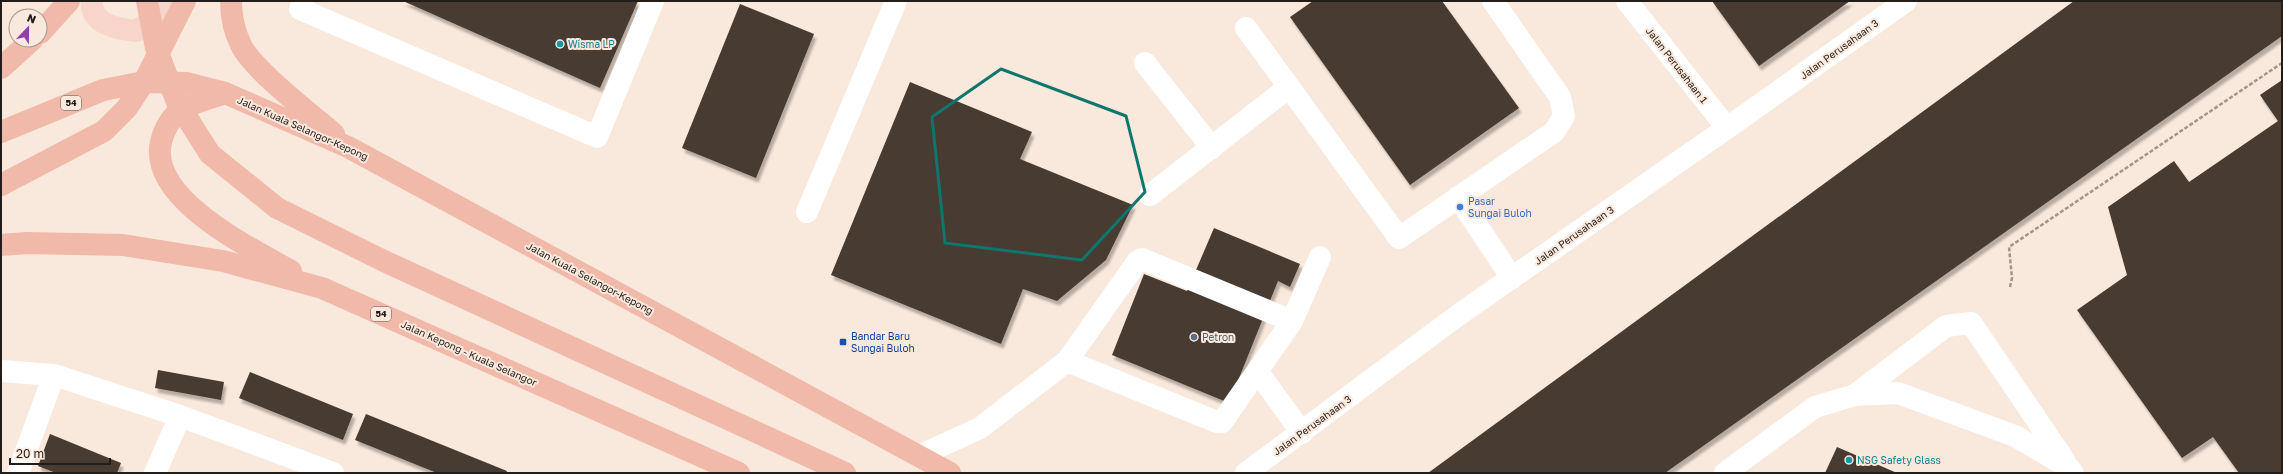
<svg xmlns="http://www.w3.org/2000/svg" width="2283" height="474" viewBox="0 0 2283 474" font-family="'Golos Text',sans-serif">
<style>
.building{fill:#473b30;filter:url(#shadow)}
.lines{fill:none;stroke-linecap:round;stroke-linejoin:round}
.path{stroke:#a1958c;stroke-width:2.5;stroke-dasharray:4 2;stroke-linecap:butt}
.minor{stroke:#fff;stroke-width:22}
.major{stroke:#f7d5cb;stroke-width:22}
.highway{stroke:#f1b9a9;stroke-width:22}
.marked{fill:none;stroke:#0f766e;stroke-width:3;stroke-linejoin:round}
.culture-dot{fill:#0f9aa8;stroke:#f9e8dc;stroke-width:1.5}
.shop-dot{fill:#3f7fe0;stroke:#f9e8dc;stroke-width:1.5}
.service-dot{fill:#5c6f8a;stroke:#f9e8dc;stroke-width:1.5}
.transit-dot{fill:#1a4fb4;stroke:#f9e8dc;stroke-width:1.5}
.labels{text-anchor:middle;stroke-width:4;stroke-linejoin:round;paint-order:stroke}
.shield{fill:#f9e8dc;stroke:#635a54;stroke-width:1}
.shield-label{font-size:9px;font-weight:bold;fill:#231d19}
.culture-label{font-size:10px;fill:#0d838f;stroke:#f9e8dc;text-anchor:start}
.street-label{font-size:10px;fill:#231d19;stroke:#f9e8dc}
.shop-label{font-size:10px;fill:#366cbe;stroke:#f9e8dc;text-anchor:start}
.transit-label{font-size:10px;fill:#164399;stroke:#f9e8dc;text-anchor:start}
.service-label{font-size:10px;fill:#4e5e75;stroke:#f9e8dc;text-anchor:start}
</style>
<defs>
<filter id="shadow"><feDropShadow dx="2.5" dy="4.5" stdDeviation="1" flood-color="#0004"/></filter>
</defs>
<rect width="100%" height="100%" fill="#f9e8dc"/>
<!-- building -->
<g class="building">
<path d="M403,1h235l-38,87z"/>
<path d="M1313,1h129l77,107 -109,77 -120,-168z"/>
<path d="M1712,1h138l-91,65z"/>
<path d="M2074,1h208v35l-617,437h-237z"/>
<path d="M740,4l74,30 -58,144 -74,-30z"/>
<path d="M2282,80v393h-43l-26,-36 -31,21 -105,-148 50,-35 -19,-68 66,-46 15,21 89,-61 -18,-26z"/>
<path d="M910,82l122,50 -12,27 113,46 -27,55 -49,41 -34,-12 -22,55 -170,-69z"/>
<path d="M1214,228l86,36 -10,23 -12,-6 -49,122 -117,-48 32,-81 43,17z"/>
<path d="M158,370l66,12 -3,18 -66,-12z"/>
<path d="M250,372l103,42 -10,26 -104,-42z"/>
<path d="M366,414l141,57 -1,2h-69l-82,-33z"/>
<path d="M50,434l71,29 -4,10h-61l-18,-7z"/>
<path d="M1837,447l60,26h-72z"/>
</g>
<g class="lines">
<!-- path -->
<path class="path" d="M2010,287l2,-9 -3,-31 273,-184"/>
<!-- minor -->
<g class="minor">
<path d="M303,1l-3,8 297,128 56,-136"/>
<path d="M1627,1l100,127"/>
<path d="M1246,28l153,210 155,-106 10,-16 -4,-19 -67,-96"/>
<path d="M1145,63l67,85"/>
<path d="M1150,195l139,-108"/>
<path d="M1458,197l54,81"/>
<path d="M807,212l89,-211"/>
<path d="M1292,321l28,-64"/>
<path d="M1,371l53,4 126,41 153,57"/>
<path d="M1258,372l44,61"/>
<path d="M1855,395l91,-69 25,-3 93,137"/>
<path d="M919,456l61,-28 87,-67 150,61h5l70,-101 -150,-62 -5,3 -70,99"/>
<path d="M18,473l36,-98"/>
<path d="M155,473l25,-57"/>
<path d="M1246,473l211,-157 270,-188 179,-127"/>
<path d="M1725,473l90,-66 40,-12 43,-2 117,43 53,31 5,6"/>
</g>
<!-- major -->
<path class="major" d="M92,1c-2,24 27,28 44,30l32,-21 6,-9"/>
<!-- highway -->
<g class="highway">
<path d="M147,1l9,47 21,54 33,52 67,54 107,53 461,212"/>
<path d="M231,1c0,16 3,30 10,44 11,24 70,69 93,89"/>
<path d="M40,33l29,-32"/>
<path d="M1,68l31,-28"/>
<path d="M225,93c-13,5 -35,10 -45,18 -11,8 -16,19 -19,31 -13,57 90,106 130,129"/>
<path d="M1,132l102,-42 41,-8 42,1 39,10 123,54 602,326"/>
<path d="M1,185l103,-54 23,-23 17,-26 41,-81"/>
<path d="M1,245l26,-2 96,2 100,16 99,27 417,185"/>
</g>
</g>
<!-- marked area -->
<path class="marked" d="M1001,69l125,47 19,76 -63,68 -137,-17 -13,-126z"/>
<!-- markers -->
<g class="culture-dot">
<circle cx="560" cy="44" r="4"/>
<circle cx="1849" cy="460" r="4"/>
</g>
<circle class="shop-dot" cx="1460" cy="207" r="4"/>
<circle class="service-dot" cx="1194" cy="337" r="4"/>
<rect class="transit-dot" x="839" y="338" width="8" height="8" rx="2"/>
<g class="labels">
<!-- shield labels -->
<g class="shield">
<rect x="61" y="96" width="20" height="14" rx="3"/>
<rect x="371" y="307" width="20" height="14" rx="3"/>
</g>
<g class="shield-label">
<text x="71" y="106">54</text>
<text x="381" y="317">54</text>
</g>
<!-- culture labels -->
<g class="culture-label">
<text x="568" y="48">Wisma LP</text>
<text x="1857" y="464">NSG Safety Glass</text>
</g>
<!-- street labels -->
<g class="street-label">
<text transform="translate(1839 49) rotate(-36)" y="4">Jalan Perusahaan 3</text>
<text transform="translate(1677 65) rotate(52)" y="4">Jalan Perusahaan 1</text>
<text transform="translate(303 128) rotate(24)" y="4">Jalan Kuala Selangor-Kepong</text>
<text transform="translate(1574 235) rotate(-35)" y="4">Jalan Perusahaan 3</text>
<text transform="translate(590 278) rotate(28)" y="4">Jalan Kuala Selangor-Kepong</text>
<text transform="translate(469 353) rotate(24)" y="4">Jalan Kepong - Kuala Selangor</text>
<text transform="translate(1312 425) rotate(-36)" y="4">Jalan Perusahaan 3</text>
</g>
<!-- shop labels -->
<g class="shop-label">
<text x="1468" y="205">Pasar<tspan x="1468" dy="12">Sungai Buloh</tspan></text>
</g>
<!-- transit labels -->
<g class="transit-label">
<text x="851" y="340">Bandar Baru<tspan x="851" dy="12">Sungai Buloh</tspan></text>
</g>
<!-- service labels -->
<g class="service-label">
<text x="1202" y="341">Petron</text>
</g>
</g>
<!-- border -->
<rect width="2283" height="474" fill="none" stroke="#231d19" stroke-width="4"/>
<!-- north arrow -->
<g transform="translate(28 28) rotate(22)"><circle r="19" fill="#f9e8dc" stroke="#a3978e"/>
<path d="M0-3L7 15L0 10L-7 15Z" fill="#923daa"/>
<text y="-6" font-size="11" font-weight="bold" text-anchor="middle" fill="#231d19">N</text>
</g>
<!-- scale -->
<path d="M10 458v6h100v-6" fill="none" stroke="#231d19" stroke-width="2"/>
<text x="16" y="458" font-size="12" fill="#231d19" stroke="#f9e8dc" stroke-width="3" paint-order="stroke">20 m</text>
</svg>
